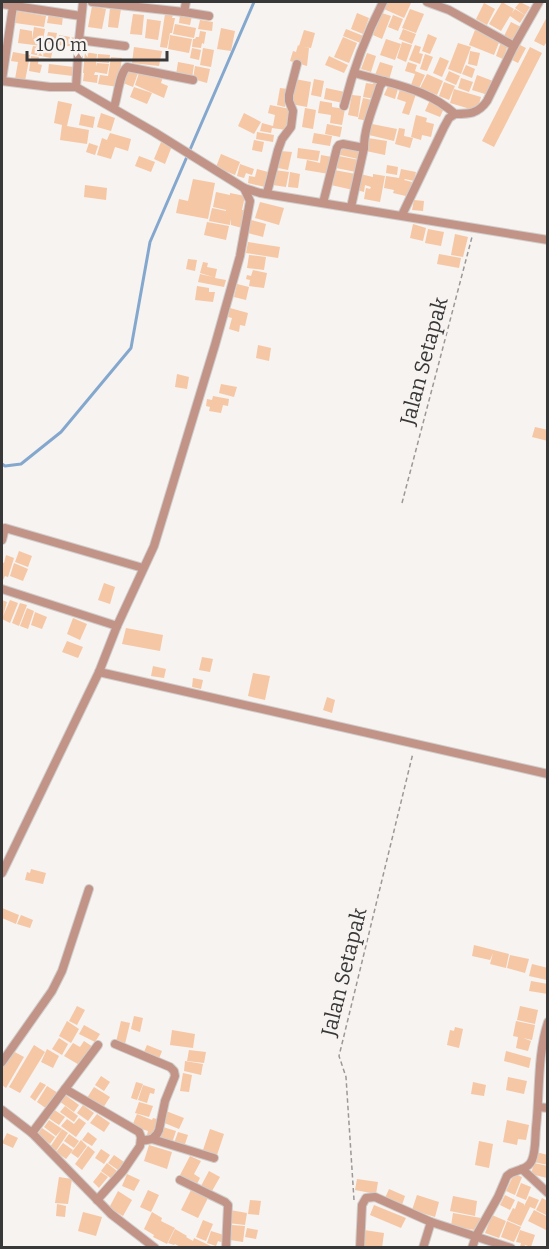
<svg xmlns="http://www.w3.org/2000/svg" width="549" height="1249" viewBox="0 0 549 1249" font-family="Bitter,serif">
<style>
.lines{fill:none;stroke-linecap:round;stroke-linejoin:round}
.stream{stroke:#84a7ce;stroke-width:3}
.building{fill:#f5c7a5}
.minor-casing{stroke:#d0cecc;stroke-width:10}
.path{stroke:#9b9998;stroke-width:1.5;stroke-dasharray:4.5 3;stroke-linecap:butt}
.minor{stroke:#c29488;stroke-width:8}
.labels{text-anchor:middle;stroke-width:5;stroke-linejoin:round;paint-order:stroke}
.street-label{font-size:21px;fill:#393838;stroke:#f6f3f1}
</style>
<rect width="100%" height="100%" fill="#f6f3f1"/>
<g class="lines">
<!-- stream -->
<path class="stream" d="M2,464l3,2 16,-2 40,-32 70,-84 19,-106 104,-240"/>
</g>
<!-- building -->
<g class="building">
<path d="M387,2h21l3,1 -7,15 -20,-9z"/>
<path d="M502,2l12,7 -2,4 3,-4 10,6 -5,8 -10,-7 -9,15 -12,-7z"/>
<path d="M520,2l10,5 -5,8 -10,-7z"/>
<path d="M484,3l11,6 -8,16 -11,-6z"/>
<path d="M92,6l14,3 -4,20 -14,-2z"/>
<path d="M110,8l11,1 -3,19 -10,-1z"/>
<path d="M410,9l14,5 -8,19 -14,-5z"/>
<path d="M17,11l29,5 -2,11 -29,-4z"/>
<path d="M49,13l14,2 -1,10 -15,-2z"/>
<path d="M357,13l12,5 -6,16 -12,-5z"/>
<path d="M382,13l9,3 -9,23 -9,-4z"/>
<path d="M133,14l11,1 -2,20 -12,-1z"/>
<path d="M165,14l8,1 -1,3h3l-3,15h-2l-3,15 -7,-1z"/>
<path d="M180,14l12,2 -2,9 -11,-2z"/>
<path d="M393,15l10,4 -5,12 -10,-4z"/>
<path d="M548,15v25l-4,6 -10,-5z"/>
<path d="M147,19l14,2 -3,19 -13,-2z"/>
<path d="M200,20l13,2 -1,9 -14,-2z"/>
<path d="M511,22l10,5 -7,14 -10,-5z"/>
<path d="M175,24l21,4 -2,10 -21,-4z"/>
<path d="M34,27l11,2 -3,17 -24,-3 2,-14 12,2v8z"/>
<path d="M221,28l14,3 -4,20 -14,-2z"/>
<path d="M346,29l20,8 -3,7 -20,-8z"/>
<path d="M403,29l13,5 -4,10 -13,-5z"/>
<path d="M304,30l11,3 -4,15 -8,-1 6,1 -2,18 -17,-5 3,-10 3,1 2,-7 1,1z"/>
<path d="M475,30l25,10 -6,15 -25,-10z"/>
<path d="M200,31l6,1 -2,12 -2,-1 -1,5 -9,-1 1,-8h2l1,-2h3z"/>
<path d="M48,32l9,1 -2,11 -9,-1z"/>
<path d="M428,34l9,4 -7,16 -8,-3z"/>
<path d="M59,35l17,3 -1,9 -17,-2z"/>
<path d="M170,35l22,4 -3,14 -21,-4z"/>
<path d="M343,37l14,6 -8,20 -15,-6z"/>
<path d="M386,39l15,5 -6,16 -15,-5z"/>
<path d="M402,42l10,3 -6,17 -9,-4z"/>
<path d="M501,42l7,3 -5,14 -7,-3z"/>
<path d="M458,43l13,4 -10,27 -13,-5z"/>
<path d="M518,44l8,4 -8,15 -8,-4z"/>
<path d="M415,45l6,2 -2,6 4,1 -3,10 -11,-4z"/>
<path d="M33,46l20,3 -2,9 -20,-4z"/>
<path d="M134,47l28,4 -3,15 -27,-3z"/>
<path d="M530,47l12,6 -48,94 -12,-6z"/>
<path d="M192,48l9,2 -2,10 -9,-2z"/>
<path d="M203,48l11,2 -3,17 -11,-2z"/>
<path d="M470,51l10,2 -3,13 -9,-2z"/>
<path d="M13,52l17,3 -5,26 -10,-2 3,-17 -7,-1z"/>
<path d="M85,52l12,2 -1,12 1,-3 12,1 -2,10 -12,-2 -1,3h4l-1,8 -14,-2 1,-8h-1z"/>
<path d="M367,53l9,3 -5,16 -10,-3z"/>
<path d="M98,54l12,1 -1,8 -12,-1z"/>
<path d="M425,54l8,3 -6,14 -7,-2z"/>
<path d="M31,56l8,1 -1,7 4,1 -2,8 -11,-2z"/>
<path d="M329,56l19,9 -4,8 -19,-8z"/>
<path d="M111,57l11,1 -4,29 -20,-3 2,-9 8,1z"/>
<path d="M440,57l9,4 -7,16 -9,-4z"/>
<path d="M178,62l16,3 -2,13 -16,-3z"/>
<path d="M380,62l13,4 -4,14 -14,-5z"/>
<path d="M408,62l9,3 -2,6 10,4 -6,13 -8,-3 4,-11 -10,-3z"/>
<path d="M49,64l25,3 -1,9 -25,-3z"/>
<path d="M466,65l9,4 -3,9 -10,-4z"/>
<path d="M195,66l15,3 -3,14 -14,-4z"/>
<path d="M128,69l10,4 -5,14 -10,-4z"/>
<path d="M140,70l23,7 -2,6 7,3 -4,12 -29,-13z"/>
<path d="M449,71l11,5 -4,9 -11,-5z"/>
<path d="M427,74l16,7 -6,14 -17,-7z"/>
<path d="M477,75l16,6 -5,14 -16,-5z"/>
<path d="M461,78l12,4 -4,10 -11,-4z"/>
<path d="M295,79l16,3 -4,25 -16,-3z"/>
<path d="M314,79l10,2 -3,16 -10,-2z"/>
<path d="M374,81l5,1 -3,17 -13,-2 3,-14 7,1z"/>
<path d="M444,82l11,4 -6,14 -10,-4z"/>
<path d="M388,86l10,3 -3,10 -11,-4z"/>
<path d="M134,87l18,6 -5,11 -17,-7z"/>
<path d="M280,88l8,1 -3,18 -8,-2z"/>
<path d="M326,88l19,4 -2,11 -19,-4z"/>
<path d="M400,89l16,5 -7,21 -7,-2 4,-11 -9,-3z"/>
<path d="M454,89l27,8 -4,14 -27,-8z"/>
<path d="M352,95l9,1 -3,21 -10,-2z"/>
<path d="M363,98l9,2 -4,21 -10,-2z"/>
<path d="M430,100l15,6 -5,11 -15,-6z"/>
<path d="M58,101l14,3 -5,22 22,4 -2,14 -27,-4 2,-15 -8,-2z"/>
<path d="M320,101l12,2v4l13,2 -3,16 -12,-2 1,-8 -13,-2z"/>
<path d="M270,105l20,4 -4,21 -14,-2 -1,5 -11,-2 2,-8 11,3 2,-11 -7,-2z"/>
<path d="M305,108l11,2 -3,19 -11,-2z"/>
<path d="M101,113l14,5 -4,13 -14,-4z"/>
<path d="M244,113l17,9 -7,12 -16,-8z"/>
<path d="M81,114l14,3 -2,11 -14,-3z"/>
<path d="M416,115l11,3 -1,4 8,2 -3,13 -9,-2 -1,5 -10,-3z"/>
<path d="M327,124l15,3 -2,10 -15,-3z"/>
<path d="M372,124l25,5 -3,12 -25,-6z"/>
<path d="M399,128l6,1 -1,7 9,2 -3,10 -15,-4z"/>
<path d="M257,132l17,3 -1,7 -17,-3z"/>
<path d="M110,133l21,6 -3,12 -13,-4 -4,12 -14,-4 5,-17 5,2z"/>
<path d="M314,133l18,3 -2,10 -18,-3z"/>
<path d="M368,138l19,3 -2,14 -19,-4z"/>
<path d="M254,140l10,2 -2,10 -10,-2z"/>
<path d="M161,142l11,4 -7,18 -11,-5z"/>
<path d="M89,143l9,3 -3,9 -9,-3z"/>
<path d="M342,147l18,4 -2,8 -18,-4z"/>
<path d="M298,148l22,3 -2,10 -21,-3z"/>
<path d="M281,151l11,1 -4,18 -10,-2z"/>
<path d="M221,154l19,8 -5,13 -19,-8z"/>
<path d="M321,155l11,2 -3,17 -24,-4 2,-10 13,3z"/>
<path d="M139,156l16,6 -4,10 -16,-6z"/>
<path d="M339,156l20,4 -3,12 -20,-4z"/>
<path d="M240,164l14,5 -2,6 -6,-2 -2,5 -7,-2z"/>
<path d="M387,165l11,2 -1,8 -11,-2z"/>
<path d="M257,169l11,3 -3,15 -17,-4 1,-7 6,1z"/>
<path d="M401,169l15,3 -2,9 -9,-2 -1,1 8,2 -2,15 -17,-4 1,-3 -10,-2 2,-12 13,2z"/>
<path d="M275,170l14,2 -3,15 -13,-2z"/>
<path d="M334,170l22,4 -3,16 -22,-5z"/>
<path d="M290,172l10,2 -2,14 -10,-1z"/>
<path d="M360,174l13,3v-3l12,2 -5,26 -16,-3 2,-11 4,1 1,-2 -6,-2 -1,7 -7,-2z"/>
<path d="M193,179l22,4 -7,36 -32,-6 3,-14 9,2z"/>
<path d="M85,185l22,3 -1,12 -22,-3z"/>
<path d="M216,192l14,3v-2l15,3 -3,14h4l-4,18 -11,-3v-6l-1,6 -21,-4 3,-13 14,3v-1l-13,-3z"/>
<path d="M414,200l10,1 -1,10 -11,-1z"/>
<path d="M260,202l24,6 -5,17 -24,-7z"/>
<path d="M251,220l15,4 -3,13 -15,-4z"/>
<path d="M207,222l22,4 -3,14 -22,-5z"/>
<path d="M413,224l13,4 -3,13 -13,-3z"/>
<path d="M428,229l16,3 -3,14 -16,-3z"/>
<path d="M455,234l13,3 -5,20 -12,-2z"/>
<path d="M248,242l32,5 -2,11 -32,-5z"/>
<path d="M439,254l22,4 -2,10 -22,-4z"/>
<path d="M249,255l17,2 -2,13 -17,-2z"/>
<path d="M188,259l9,1 -2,11 -9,-2z"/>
<path d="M203,262l5,1 -1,4 10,2 -2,9 11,2 -2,7 -26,-5 2,-8 13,3 -13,-4z"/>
<path d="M253,270l14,3 -3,15 -15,-2 1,-6 -4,-1 1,-4 4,1z"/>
<path d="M237,284l12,3 -3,13 -12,-3z"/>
<path d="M197,286l12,2v4h6l-2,10 -18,-2z"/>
<path d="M230,308l18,5 -3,13 -5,-1 -1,7 -10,-3 3,-11 -4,-1z"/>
<path d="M258,345l13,3 -2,13 -13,-3z"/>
<path d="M177,374l12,3 -2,12 -12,-2z"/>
<path d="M221,384l16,3 -3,10 -15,-4z"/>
<path d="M213,396l16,3 -1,7 -5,-1 -2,8 -12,-2 1,-4 -4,-1 1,-7 5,1z"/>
<path d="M535,427l13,3v11l-16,-4z"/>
<path d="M19,551l13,5 -4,11 -13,-5z"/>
<path d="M6,555l8,3 -6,19 -3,-1 -2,4 -1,-1v-17l2,1z"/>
<path d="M14,563l14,6 -5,12 -13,-5z"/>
<path d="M104,583l11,4 -5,17 -12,-4z"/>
<path d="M2,600l5,2 -4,14 7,-16 8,3 -8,20 -8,-4z"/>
<path d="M20,603l7,2 -8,21 -7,-3z"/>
<path d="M27,608l7,3 -6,18 -8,-3z"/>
<path d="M35,612l12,5 -5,12 -11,-4z"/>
<path d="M73,618l14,6 -7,16 -13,-6z"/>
<path d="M126,628l37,7 -3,16 -38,-7z"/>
<path d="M67,641l16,6 -5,11 -16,-6z"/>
<path d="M202,657l11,2 -3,13 -11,-2z"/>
<path d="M153,666l13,3 -2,9 -13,-2z"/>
<path d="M253,673l17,3 -5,24 -17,-4z"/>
<path d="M193,678l10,2 -2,9 -9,-2z"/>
<path d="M327,697l8,3 -3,13 -9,-3z"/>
<path d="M31,869l15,4 -3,11 -18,-4 2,-8 3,1z"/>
<path d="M2,908l17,7 -3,9 -14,-6z"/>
<path d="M21,915l12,5 -3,8 -13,-4z"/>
<path d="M474,945l35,9 -3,14 -16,-4 3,-11 -3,7 -18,-4z"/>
<path d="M510,955l19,4 -4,14 -18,-5z"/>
<path d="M532,964l16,4 -1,12 -18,-4z"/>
<path d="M531,981l17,3v10l-19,-3z"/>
<path d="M77,1006l8,4 -8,15 -8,-4z"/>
<path d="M520,1006l18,4 -3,14 -18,-4z"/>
<path d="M134,1016l9,2 -3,14 -9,-3z"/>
<path d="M67,1021l12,8 -8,14 -12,-7z"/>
<path d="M121,1021l9,2 -5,21 -9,-2z"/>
<path d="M516,1021l19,4 -3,15 -9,-2 8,3 -3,10 -12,-3 2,-11 -5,-1z"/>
<path d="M84,1025l16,9 -5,8 -16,-8z"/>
<path d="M455,1027l8,2 -4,19 -12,-3 3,-15 4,1z"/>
<path d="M172,1030l23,4 -2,14 -23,-3z"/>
<path d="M59,1038l9,6 -6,11 -10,-6z"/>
<path d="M84,1041l9,6 -12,19 -17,-10 9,-13 7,4z"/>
<path d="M34,1045l11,7 -25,41 -11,-6z"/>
<path d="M147,1045l15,6 -4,10 -15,-7z"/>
<path d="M47,1049l12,7 -6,12 -12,-6z"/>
<path d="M11,1050l13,7 -18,31 -4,-3v-19z"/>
<path d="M189,1050l17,2 -2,11 -17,-2z"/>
<path d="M506,1051l25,7 -2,10 -25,-7z"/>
<path d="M185,1061l18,3 -2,11 -17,-4z"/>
<path d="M183,1073l9,2 -3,17 -9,-1z"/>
<path d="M101,1076l9,6 -6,9 -9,-6z"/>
<path d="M508,1077l19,4 -3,13 -18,-4z"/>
<path d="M40,1082l6,3 -11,16 -5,-4z"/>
<path d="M136,1082l7,2 -6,16 -6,-2z"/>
<path d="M473,1082l13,3 -2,11 -13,-2z"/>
<path d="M143,1085l12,4 -1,5 -4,-1 -3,10 -9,-3z"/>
<path d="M47,1086l11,7 -11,16 -10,-7z"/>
<path d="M94,1087l16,10 -7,11 -16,-10z"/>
<path d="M64,1094l15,11 -5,7 -15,-11z"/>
<path d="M139,1102l14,4 -4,11 -14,-4z"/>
<path d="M83,1105l11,8 -6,8 -11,-8z"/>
<path d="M65,1106l13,10 -4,6 -14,-10z"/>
<path d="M53,1109l12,8 -6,8 -12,-8z"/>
<path d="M166,1111l18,7 -5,11 -17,-7z"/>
<path d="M97,1114l13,9 -6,9 -14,-9z"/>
<path d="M137,1114l15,6 1,-2 7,2 -7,17 -6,-2 1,-4 -16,-5z"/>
<path d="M79,1118l7,5 -10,14 -15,-11 6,-7 7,5z"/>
<path d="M49,1120l13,9 -6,7 -12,-9z"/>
<path d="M507,1120l22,5 -3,15 -8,-1 -1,6 -14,-3z"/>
<path d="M163,1127l13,4 -4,12 -13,-4z"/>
<path d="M42,1128l13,9 -5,7 -13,-9z"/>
<path d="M62,1129l6,4 -12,18 -6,-4z"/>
<path d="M210,1129l14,5 -7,21 -14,-5z"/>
<path d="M88,1132l9,7 -5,7 -10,-6z"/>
<path d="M178,1132l10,3 -4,12 -10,-4z"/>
<path d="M7,1133l11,5 -5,10 -11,-5z"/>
<path d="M69,1134l10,7 -5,7 -10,-7z"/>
<path d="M81,1140l6,6 -9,12 -7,-5z"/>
<path d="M479,1141l14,3 -4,24 -14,-3z"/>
<path d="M63,1143l10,7 -7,9 -10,-7z"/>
<path d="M149,1145l23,7 -5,17 -23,-8z"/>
<path d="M88,1146l7,6 -13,18 -7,-6z"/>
<path d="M101,1149l9,6 -6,9 -9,-6z"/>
<path d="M536,1152l12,3v10l-14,-3z"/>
<path d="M114,1155l10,7 -6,8 -10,-7z"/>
<path d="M190,1156l11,5 -7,13 6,4 -4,8 -17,-9z"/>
<path d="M107,1163l10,8 -5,8 -11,-8z"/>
<path d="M534,1163l14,3 -1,12 -16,-4z"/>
<path d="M209,1171l11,6 -8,14 -11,-5z"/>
<path d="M101,1172l7,5 -9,11 -6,-6z"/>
<path d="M127,1174l13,6 -6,11 -12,-5z"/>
<path d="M514,1174l8,3 -7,18 -9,-4z"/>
<path d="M59,1177l13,2 -4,25 -13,-1z"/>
<path d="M357,1179l21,3 -2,12 -21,-4z"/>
<path d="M521,1183l10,4 -5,13 -10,-4z"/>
<path d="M192,1188l17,8 -11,22 -17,-8z"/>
<path d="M389,1189l16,7 -3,9 -17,-7z"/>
<path d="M148,1190l11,5 -8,17 -11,-5z"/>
<path d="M118,1191l14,9 -9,16 -14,-8z"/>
<path d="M417,1195l22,7 -4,15 -23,-7z"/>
<path d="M505,1195l10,5 -5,10 -10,-5z"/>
<path d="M453,1196l24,5 -2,15 -25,-5z"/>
<path d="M529,1196l10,4 -4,9 -5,-2 -9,19 -14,-6 6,-12 2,1 3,-8 6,3v2z"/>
<path d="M542,1198l6,3v15l-12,-6z"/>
<path d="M250,1200l11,1 -2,14 -11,-1z"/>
<path d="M57,1204l9,2 -1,11 -9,-1z"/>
<path d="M374,1205l32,13 -5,10 -31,-13z"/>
<path d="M230,1210l17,3 -2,12 -17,-2z"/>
<path d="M534,1210l14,7v14l-20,-10z"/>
<path d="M83,1212l19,5 -6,19 -18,-5z"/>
<path d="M152,1212l10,6 -1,3 14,7 -8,16 -14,-7 1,-2 -10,-6z"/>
<path d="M453,1213l28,5 -1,10 -5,-1v3l-24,-4z"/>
<path d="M492,1215l14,6 -7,17 -14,-5z"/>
<path d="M203,1220l10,4 -7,17 -10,-4z"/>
<path d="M507,1221l14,6 -7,15 -13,-5z"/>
<path d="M232,1225l13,1 -2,16 -13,-2z"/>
<path d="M247,1228l11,2 -2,9 -11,-2z"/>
<path d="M175,1229l12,7 -1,1 7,4 1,-3 21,10h-33l-7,-4 -1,1 -6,-2z"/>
<path d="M364,1230l20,3 -2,15 -20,-2z"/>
<path d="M520,1230l15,5 -4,12 -6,-2 -1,3h-2l-2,-1 1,-4 -5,-1z"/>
<path d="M211,1231l16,5 -3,7 -6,-2 -2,5 -9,-3z"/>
</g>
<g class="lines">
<!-- minor casing -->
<g class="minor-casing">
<g id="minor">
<path d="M83,2l-4,38 -3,47 78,45 90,56 16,5 288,47"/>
<path d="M92,2l92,10 25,4"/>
<path d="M427,2l22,8 65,36"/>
<path d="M2,4l79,12"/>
<path d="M184,12l2,-10"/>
<path d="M79,40l46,6"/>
<path d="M354,73l30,8"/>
<path d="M2,80l11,-74"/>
<path d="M2,81l48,6h26"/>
<path d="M344,106c9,-36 22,-71 39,-104"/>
<path d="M114,107c4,-11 5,-33 13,-40l66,13"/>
<path d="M267,193l11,-43 4,-11 9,-12 2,-16 -4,-10v-6l8,-31"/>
<path d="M323,203l14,-55 2,-3 4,-1 21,4"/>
<path d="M351,207l13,-59c0,-21 10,-42 16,-62l4,-5c26,7 50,14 71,33"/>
<path d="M402,215l42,-88 5,-9 6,-4c14,0 23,0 32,-13l27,-55 25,-44"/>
<path d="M2,540l3,-12 138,40"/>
<path d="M2,589l115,37"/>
<path d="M99,672l449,102"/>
<path d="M2,873l97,-201 18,-46 37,-80 61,-201 25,-89 10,-55 -6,-13"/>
<path d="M548,1022c-11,34 -8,70 -12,106 -1,10 0,22 -4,32 -2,5 -5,7 -10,9l26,24"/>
<path d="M115,1044l55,23 4,4 1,5 -10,25 -6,29 -2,4 -5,5 -11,2"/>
<path d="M2,1062l50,-71 10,-20 27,-82"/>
<path d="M65,1089l33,-44"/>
<path d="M538,1107l10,1"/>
<path d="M2,1110l30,23 79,81 44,34"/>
<path d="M32,1133l33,-44 74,43 2,5 -1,9 -17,25 -26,29"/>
<path d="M152,1139l62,19"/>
<path d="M180,1180l45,22 3,3 -2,43"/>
<path d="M360,1248l2,-43 4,-7 9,-1 56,25 80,26"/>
<path d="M423,1248l8,-26"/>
<path d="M472,1248l4,-12 22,-39 9,-21 4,-3 11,-4"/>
</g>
</g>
<!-- path -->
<g class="path">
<path d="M402,503l70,-266"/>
<path d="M354,1200l-8,-123 -7,-21 74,-303"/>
</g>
<!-- minor -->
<use href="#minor" class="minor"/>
</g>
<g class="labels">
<!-- street labels -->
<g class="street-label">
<text transform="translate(424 361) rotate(-75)" y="7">Jalan Setapak</text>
<text transform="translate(344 972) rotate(-76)" y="7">Jalan Setapak</text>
</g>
</g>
<!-- border -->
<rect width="549" height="1249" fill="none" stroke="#393838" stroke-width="6"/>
<!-- scale -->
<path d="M27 51v9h140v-9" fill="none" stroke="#393838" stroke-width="3"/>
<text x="36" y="51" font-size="18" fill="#393838" stroke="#f6f3f1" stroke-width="4.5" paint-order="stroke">100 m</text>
</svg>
